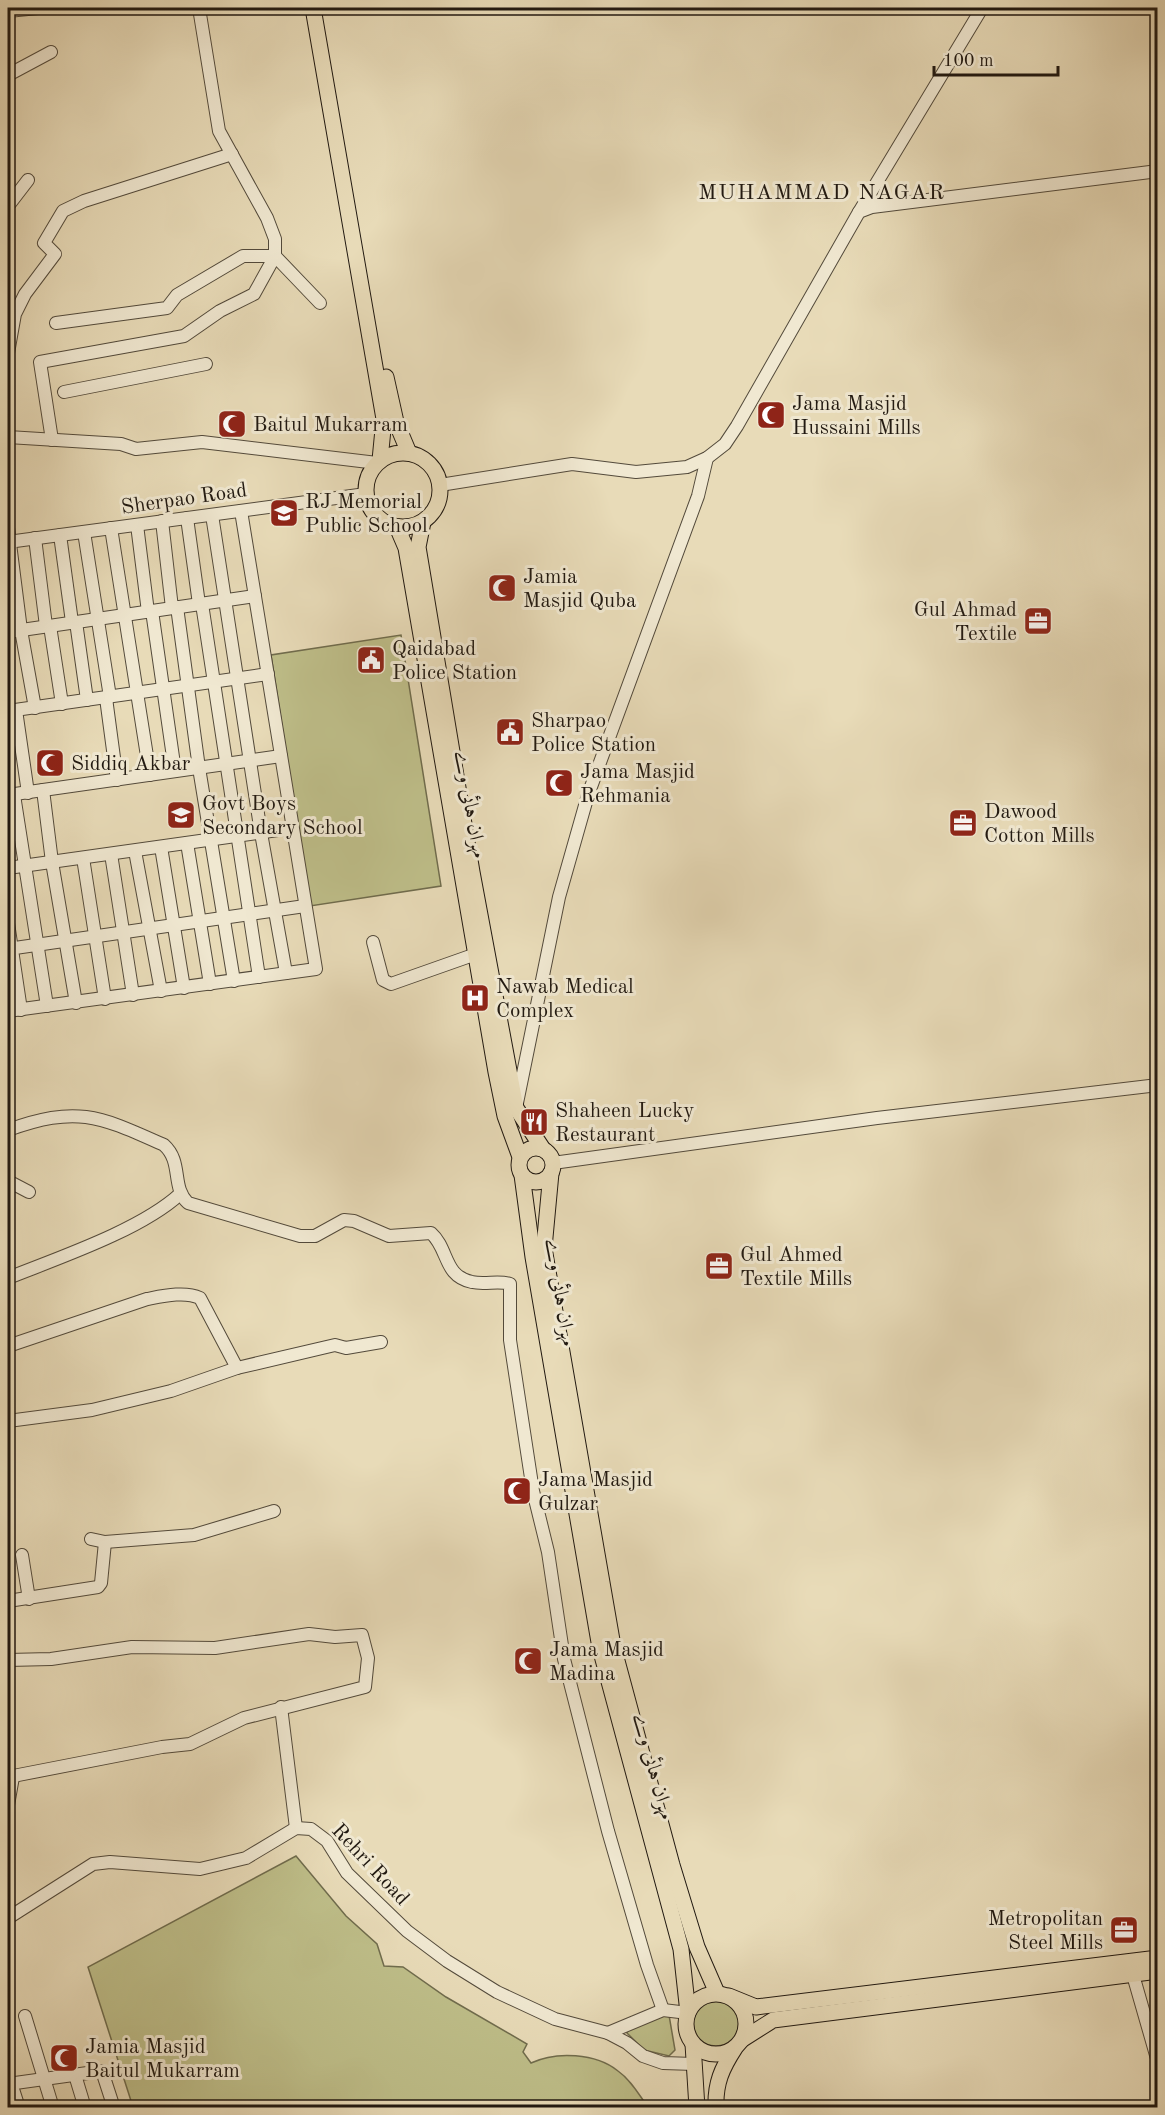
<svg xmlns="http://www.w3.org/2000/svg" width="1165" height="2115" viewBox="0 0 1165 2115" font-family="'Old Standard TT',Amiri,serif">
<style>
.green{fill:#bebe89;stroke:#706c4d;stroke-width:1.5}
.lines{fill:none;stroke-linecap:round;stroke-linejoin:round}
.minor-casing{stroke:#534a3b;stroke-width:14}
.major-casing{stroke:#211911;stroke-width:17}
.minor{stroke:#f0e8d1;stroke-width:12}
.major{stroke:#e8dbb8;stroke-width:15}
.labels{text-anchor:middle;stroke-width:6;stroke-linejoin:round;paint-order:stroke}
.poi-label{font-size:21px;fill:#211911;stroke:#f0e8d1;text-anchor:start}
.street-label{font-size:21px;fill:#211911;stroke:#f0e8d1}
.neighbourhood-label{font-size:22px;letter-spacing:1.5px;fill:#211911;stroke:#f0e8d1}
</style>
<rect width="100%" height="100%" fill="#e8dbb8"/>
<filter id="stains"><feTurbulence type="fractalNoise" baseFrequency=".00333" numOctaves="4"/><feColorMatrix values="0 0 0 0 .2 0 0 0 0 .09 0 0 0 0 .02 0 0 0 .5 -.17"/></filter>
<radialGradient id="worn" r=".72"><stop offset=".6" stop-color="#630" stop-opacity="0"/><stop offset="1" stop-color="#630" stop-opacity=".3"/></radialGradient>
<!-- green -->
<g class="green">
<path d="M401,635l40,251 -131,20 -39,-251z"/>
<path d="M296,1856l50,60 31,28 7,22 19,1 43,30 81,47 -4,8 8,11c25,-12 65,-10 87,8 13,9 21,24 30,36h-515l-45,-140z"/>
<circle cx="716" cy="2023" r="23"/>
<path d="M669,2015l6,35 -6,6 -25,-6 -17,-17 1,-5 29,-11z"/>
</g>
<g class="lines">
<!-- minor casing -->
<g class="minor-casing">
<g id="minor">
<path d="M199,8l20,123 48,87 8,21v17l45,47"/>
<path d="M8,11l30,-3"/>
<path d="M8,75l43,-23"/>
<path d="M8,206l20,-26"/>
<path d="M859,212l123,-204"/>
<path d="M8,353l7,-39 10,-20 30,-40 -11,-11 19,-32 21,-10 148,-47"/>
<path d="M64,392l142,-28"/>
<path d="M8,437l113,7 15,5 66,-7 175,21"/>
<path d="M52,440l-12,-78 144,-26 36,-25 34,-17 21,-38h-32l-66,39 -10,13 -111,15"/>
<path d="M440,485l132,-21 64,8 51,-5 20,-9 18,-14 12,-18 122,-214 13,-5 286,-36"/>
<path d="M212,515l49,318 25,140"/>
<path d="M187,518l12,86"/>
<path d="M162,521l10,87"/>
<path d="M137,525l11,87"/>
<path d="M8,528l13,102 14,78"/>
<path d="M111,528l39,247"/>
<path d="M84,532l26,165"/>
<path d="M60,535l12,87"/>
<path d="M35,538l11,88"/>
<path d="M8,542l358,-48"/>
<path d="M202,604l57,373"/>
<path d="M177,607l22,161 35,213"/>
<path d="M152,611l23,160"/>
<path d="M76,622l11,78"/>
<path d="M50,626l12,78"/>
<path d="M8,632l247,-36"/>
<path d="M106,698l11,82"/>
<path d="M16,710l12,83"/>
<path d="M8,711l260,-37"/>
<path d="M43,790l9,72 24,141"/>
<path d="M8,795l273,-39"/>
<path d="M14,795l33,211"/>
<path d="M187,843l23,141"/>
<path d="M161,847l23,141"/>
<path d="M135,851l26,140"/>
<path d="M111,854l22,141"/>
<path d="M83,858l22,141"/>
<path d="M8,868l284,-40"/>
<path d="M8,923l13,87"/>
<path d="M373,942l10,38 8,4 85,-30"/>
<path d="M8,949l297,-43"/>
<path d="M8,1011l308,-42 -75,-458"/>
<path d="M517,1103l42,-206 29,-102 110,-299 9,-38"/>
<path d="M8,1130c70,-25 91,-14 156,15 19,17 7,42 24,58l112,33h15l29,-16 10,1 35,15 42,-3c18,16 12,43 41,49 13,3 27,-2 38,2v56l23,151 15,61 16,107 44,172 39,134 16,45"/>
<path d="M553,1163l324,-45 281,-33"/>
<path d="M8,1181l21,11"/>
<path d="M8,1278c50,-20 133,-48 172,-84"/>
<path d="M8,1346l139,-47c16,-3 38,-8 53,-1l37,70"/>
<path d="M8,1421l84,-11 79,-19 66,-23 98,-23 11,3 35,-6"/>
<path d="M91,1539l14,3 89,-7 80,-24"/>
<path d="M22,1555l7,44"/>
<path d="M8,1601l90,-14 3,-4 4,-41"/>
<path d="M8,1660l43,-1 81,-12 83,1 94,-14 26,3 27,-2 6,23 -3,29 -121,31 -54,26 -28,3 -154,30"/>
<path d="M281,1707l15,121"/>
<path d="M8,1805l5,-28"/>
<path d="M8,1918l85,-54 17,-2 90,7 46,-11 50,-30 15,1 16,12 20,32 60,58 40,30 50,31 58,27 53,14 19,10 16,13 20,7 31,1"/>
<path d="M1131,1968l27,94"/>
<path d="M25,2016l28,92"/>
<path d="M608,2033l55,-23 25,3"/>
<path d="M75,2075l10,33"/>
<path d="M11,2083l8,25"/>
<path d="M8,2084l94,-13 12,37"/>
</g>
</g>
<!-- major casing -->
<g class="major-casing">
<g id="major">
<path d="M313,8l71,411 -4,41"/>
<path d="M386,377l10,45 13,31"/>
<circle cx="403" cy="490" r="37"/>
<path d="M423,522l-5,25 54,325 44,236 27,41"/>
<path d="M397,527l9,21 90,524 9,44 15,41"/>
<circle cx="536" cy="1165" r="17"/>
<path d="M551,1173l-7,75 69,398 59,219 25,82 20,46"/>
<path d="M522,1175l11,82 67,391 81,301 7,64"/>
<circle cx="716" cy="2024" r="30"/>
<path d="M729,1996l27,11 402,-49"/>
<path d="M743,2039l30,-19 385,-49"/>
<path d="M693,2044l4,64"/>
<path d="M716,2108c-1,-25 6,-40 19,-60"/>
</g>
</g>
<!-- minor -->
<use href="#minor" class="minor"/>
<!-- major -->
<use href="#major" class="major"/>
</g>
<!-- icons -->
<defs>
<g id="mosque-square" transform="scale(1.5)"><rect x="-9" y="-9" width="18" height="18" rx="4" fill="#8f2418" stroke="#f0e8d1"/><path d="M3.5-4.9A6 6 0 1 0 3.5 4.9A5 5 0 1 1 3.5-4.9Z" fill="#fff"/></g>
<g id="school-square" transform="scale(1.5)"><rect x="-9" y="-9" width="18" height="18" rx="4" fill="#8f2418" stroke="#f0e8d1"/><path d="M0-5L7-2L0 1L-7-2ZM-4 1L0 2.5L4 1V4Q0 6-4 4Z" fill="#fff"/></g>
<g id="office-square" transform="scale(1.5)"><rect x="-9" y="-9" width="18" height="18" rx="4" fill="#8f2418" stroke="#f0e8d1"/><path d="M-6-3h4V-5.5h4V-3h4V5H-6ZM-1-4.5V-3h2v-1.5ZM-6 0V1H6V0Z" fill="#fff"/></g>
<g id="civic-square" transform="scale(1.5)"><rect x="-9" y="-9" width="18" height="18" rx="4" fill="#8f2418" stroke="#f0e8d1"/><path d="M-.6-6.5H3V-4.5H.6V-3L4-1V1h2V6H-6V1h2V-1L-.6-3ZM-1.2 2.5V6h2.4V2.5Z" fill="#fff"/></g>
<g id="hospital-square" transform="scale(1.5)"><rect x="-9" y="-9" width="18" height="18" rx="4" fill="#8f2418" stroke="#f0e8d1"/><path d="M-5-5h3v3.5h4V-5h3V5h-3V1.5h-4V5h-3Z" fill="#fff"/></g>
<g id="restaurant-square" transform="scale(1.5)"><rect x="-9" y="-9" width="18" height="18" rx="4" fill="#8f2418" stroke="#f0e8d1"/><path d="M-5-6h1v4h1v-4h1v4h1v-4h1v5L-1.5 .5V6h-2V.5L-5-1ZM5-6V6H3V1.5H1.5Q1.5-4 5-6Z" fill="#fff"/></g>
</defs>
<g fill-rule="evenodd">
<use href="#mosque-square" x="771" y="415"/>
<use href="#mosque-square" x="232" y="424"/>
<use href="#school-square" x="284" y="513"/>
<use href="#mosque-square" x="502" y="588"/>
<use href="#office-square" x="1038" y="621"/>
<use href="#civic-square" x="371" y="660"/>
<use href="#civic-square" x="510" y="732"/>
<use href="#mosque-square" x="50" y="763"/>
<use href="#mosque-square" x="559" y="783"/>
<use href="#school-square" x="181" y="815"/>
<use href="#office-square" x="963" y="823"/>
<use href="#hospital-square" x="475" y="998"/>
<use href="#restaurant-square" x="534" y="1122"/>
<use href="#office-square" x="719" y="1266"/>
<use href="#mosque-square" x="517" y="1491"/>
<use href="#mosque-square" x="528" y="1661"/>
<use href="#office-square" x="1124" y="1930"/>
<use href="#mosque-square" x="64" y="2058"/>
</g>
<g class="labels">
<!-- poi labels -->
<g class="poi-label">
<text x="792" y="410">Jama Masjid<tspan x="792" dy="24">Hussaini Mills</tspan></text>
<text x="253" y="431">Baitul Mukarram</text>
<text x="305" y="508">RJ Memorial<tspan x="305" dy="24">Public School</tspan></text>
<text x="523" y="583">Jamia<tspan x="523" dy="24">Masjid Quba</tspan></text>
<text x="1017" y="616" text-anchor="end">Gul Ahmad<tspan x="1017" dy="24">Textile</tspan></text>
<text x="392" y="655">Qaidabad<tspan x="392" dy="24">Police Station</tspan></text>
<text x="531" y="727">Sharpao<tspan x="531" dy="24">Police Station</tspan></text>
<text x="71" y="770">Siddiq Akbar</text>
<text x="580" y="778">Jama Masjid<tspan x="580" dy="24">Rehmania</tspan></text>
<text x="202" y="810">Govt Boys<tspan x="202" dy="24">Secondary School</tspan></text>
<text x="984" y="818">Dawood<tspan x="984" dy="24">Cotton Mills</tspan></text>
<text x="496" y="993">Nawab Medical<tspan x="496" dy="24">Complex</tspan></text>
<text x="555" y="1117">Shaheen Lucky<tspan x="555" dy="24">Restaurant</tspan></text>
<text x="740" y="1261">Gul Ahmed<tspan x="740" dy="24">Textile Mills</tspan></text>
<text x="538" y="1486">Jama Masjid<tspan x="538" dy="24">Gulzar</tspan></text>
<text x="549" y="1656">Jama Masjid<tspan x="549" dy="24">Madina</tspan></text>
<text x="1103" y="1925" text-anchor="end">Metropolitan<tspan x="1103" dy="24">Steel Mills</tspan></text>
<text x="85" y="2053">Jamia Masjid<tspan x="85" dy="24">Baitul Mukarram</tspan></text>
</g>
<!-- street labels -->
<g class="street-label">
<text transform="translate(184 498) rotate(-8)" y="7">Sherpao Road</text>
<text transform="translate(471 804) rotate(80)" y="7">مہران ہائی وے</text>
<text transform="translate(561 1292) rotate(81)" y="7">مہران ہائی وے</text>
<text transform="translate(654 1766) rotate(75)" y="7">مہران ہائی وے</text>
<text transform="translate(371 1864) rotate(47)" y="7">Rehri Road</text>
</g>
<!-- neighbourhood labels -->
<g class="neighbourhood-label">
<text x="822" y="199">MUHAMMAD NAGAR</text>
</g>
</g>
<!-- margin -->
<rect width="1165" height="2115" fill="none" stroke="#e8dbb8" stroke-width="30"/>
<rect x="9" y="9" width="1147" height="2097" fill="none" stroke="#211911" stroke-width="3"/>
<rect x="15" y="15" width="1135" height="2085" fill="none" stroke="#211911" stroke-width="1.5"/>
<!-- scale -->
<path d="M934 66v9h124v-9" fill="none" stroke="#211911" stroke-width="3"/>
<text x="943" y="66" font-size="18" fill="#211911" stroke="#f0e8d1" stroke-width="4.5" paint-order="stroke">100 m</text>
<rect width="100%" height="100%" filter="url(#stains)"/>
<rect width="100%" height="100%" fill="url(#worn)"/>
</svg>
